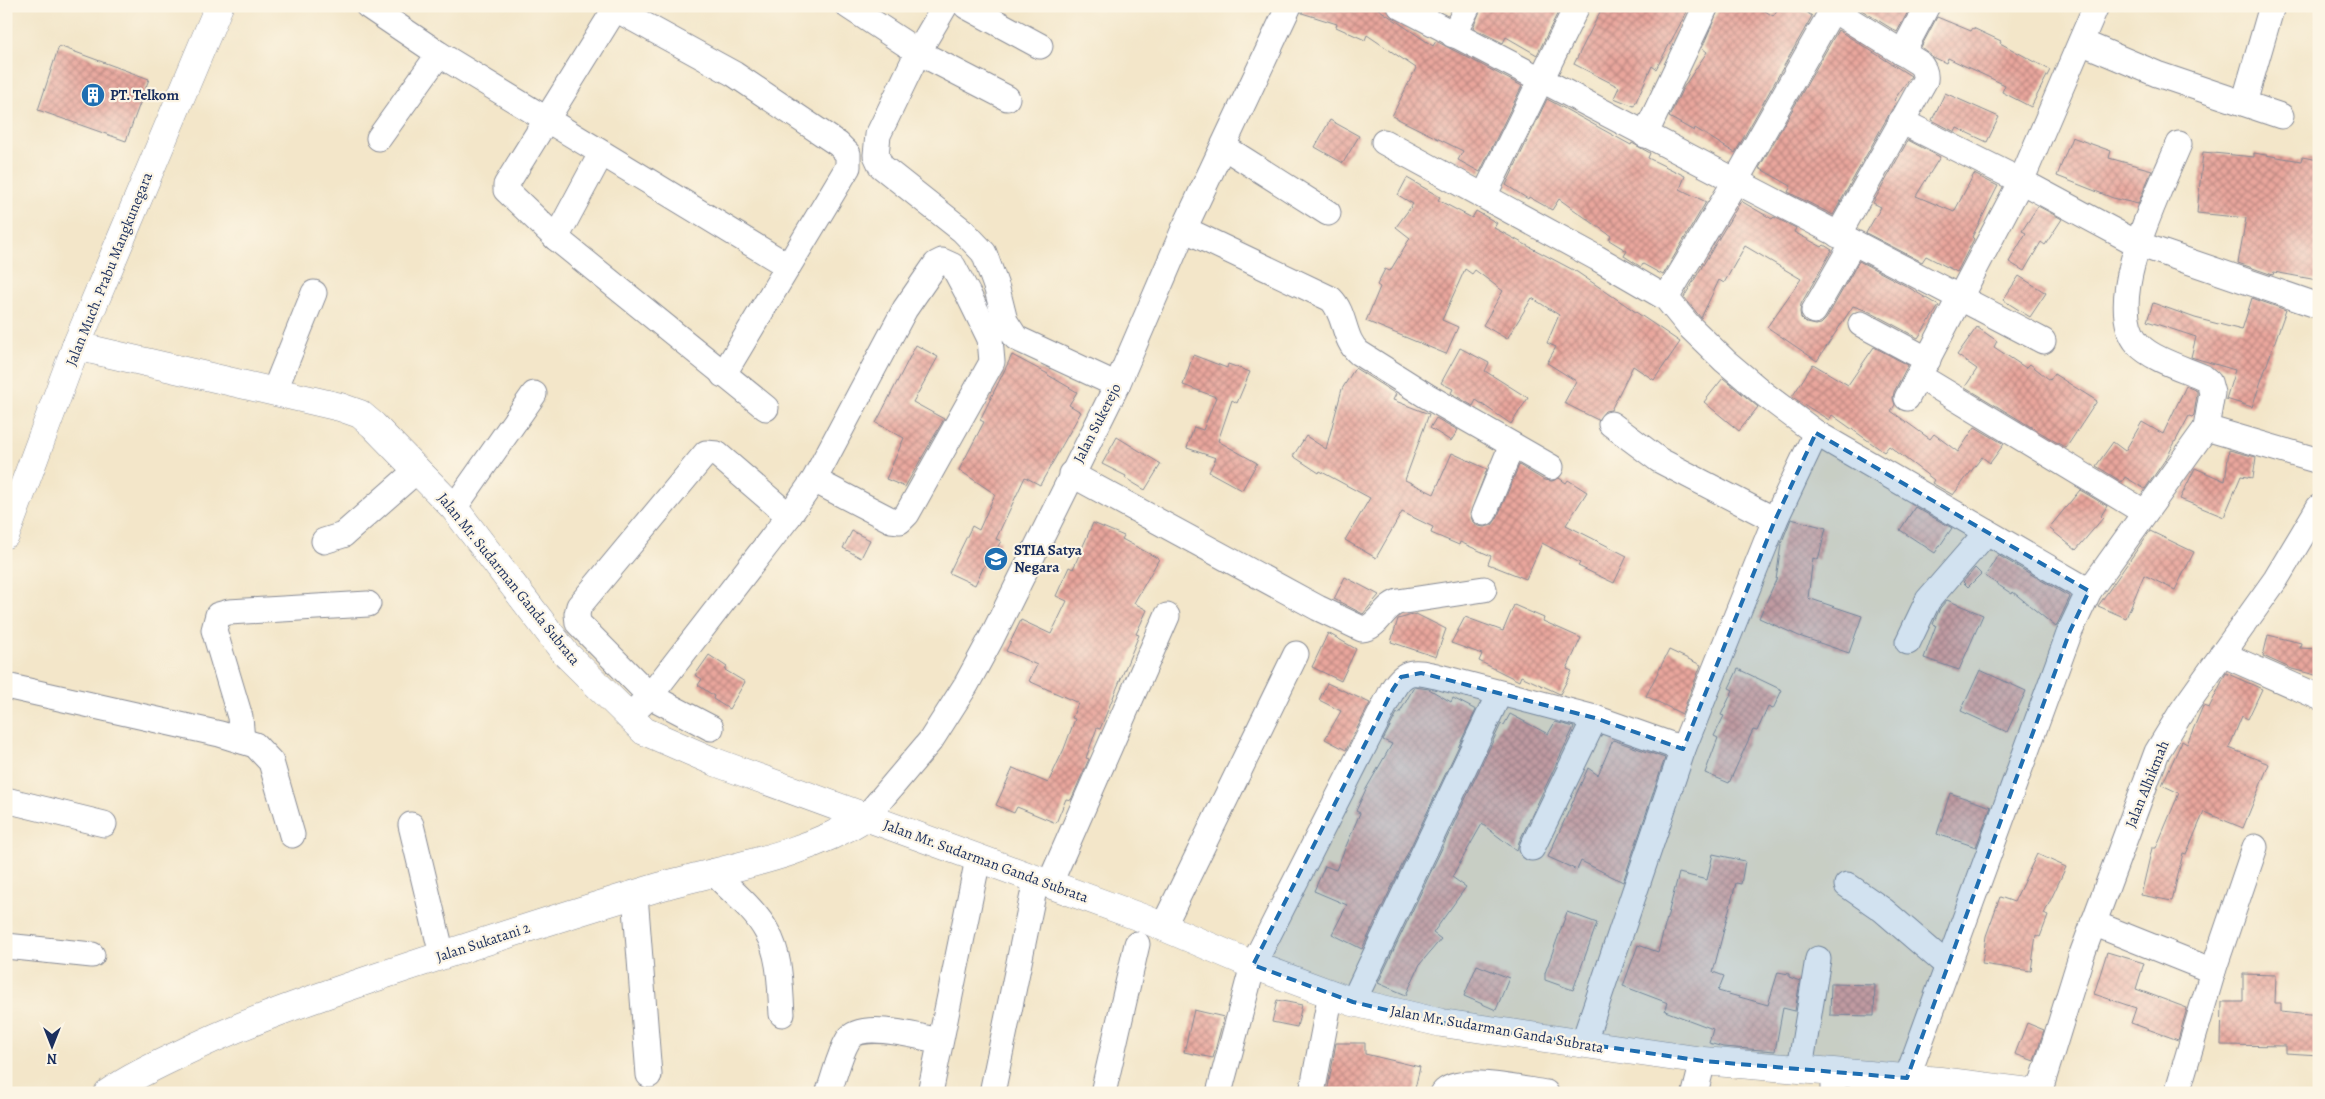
<svg xmlns="http://www.w3.org/2000/svg" width="2325" height="1099" viewBox="0 0 2325 1099" font-family="Alegreya,serif">
<style>
.building{fill:url(#building-cross-hatch)}
.lines{fill:none;stroke-linecap:round;stroke-linejoin:round}
.street-casing{stroke:#878a94;stroke-width:27}
.secondary-casing{stroke:#878a94;stroke-width:29}
.street{stroke:#fff;stroke-width:25}
.secondary{stroke:#fff;stroke-width:28}
.marked{fill:#1f6fb2;fill-opacity:0.2;stroke:#1f6fb2;stroke-width:4;stroke-dasharray:10 6;stroke-linejoin:round}
.labels{text-anchor:middle;stroke-width:4.5;stroke-linejoin:round;paint-order:stroke}
.poi-label{font-size:15px;font-weight:bold;fill:#1b2f5e;stroke:#fcf5e5;text-anchor:start}
.street-label{font-size:15px;fill:#1b2f5e;stroke:#fcf5e5}
</style>
<defs>
<pattern id="building-cross-hatch" width="8" height="8" patternUnits="userSpaceOnUse" patternTransform="scale(1.25)"><rect width="8" height="8" fill="#e9a69c"/><path d="M0 0l8 8M0 8l8-8" fill="none" stroke="#bc8882"/></pattern>
</defs>
<rect width="100%" height="100%" fill="#fcf5e5"/>
<filter id="ink" filterUnits="userSpaceOnUse"><feTurbulence type="fractalNoise" baseFrequency=".02" numOctaves="2"/><feDisplacementMap in="SourceGraphic" scale="10" xChannelSelector="R" yChannelSelector="G"/><feConvolveMatrix kernelMatrix="1 2 1 2 8 2 1 2 1" color-interpolation-filters="sRGB"/></filter>
<filter id="wash" filterUnits="userSpaceOnUse"><feTurbulence type="fractalNoise" baseFrequency=".0096" numOctaves="4" result="noise"/><feDisplacementMap in="SourceGraphic" scale="20" xChannelSelector="R" yChannelSelector="G"/><feGaussianBlur stdDeviation="1.12" result="paint"/><feColorMatrix in="noise" values="0 0 0 0 0 0 0 0 0 0 0 0 0 0 0 0 0 1.4 0 .05"/><feComposite in="paint" operator="in"/></filter>
<g filter="url(#wash)">
<rect width="100%" height="100%" fill="#f3e6c9"/>
<g id="blocks">
<!-- building -->
<g class="building">
<path d="M1303,6h71l59,40 3,-5 86,45 -42,86 -22,-12 5,-9 -71,-35 24,-48 -49,-33 -2,5 -29,-13 1,-3 -35,-11z"/>
<path d="M1482,6h79l-24,49 -31,-18 -3,6 -30,-15z"/>
<path d="M1603,6h87l-34,63 -4,-3 -18,40 -20,-8 5,-11 -45,-23z"/>
<path d="M1720,6h37l16,10 7,-10h18l14,10 -77,137 -40,-25 -1,3 -25,-14 14,-29 24,-36 -5,-4z"/>
<path d="M1855,6h56l-14,26z"/>
<path d="M1937,17l34,14 2,-3 28,13 -1,2 50,27 -19,37 -29,-15 3,-7 -57,-27 -2,5 -13,-6 -12,-10z"/>
<path d="M1838,30l73,46 -17,24 2,2 -63,113 -45,-23 3,-6 -32,-18z"/>
<path d="M59,46l90,33 -23,62 -88,-31z"/>
<path d="M1945,93l54,24 -12,25 -30,-14 -2,4 -23,-12z"/>
<path d="M1547,99l84,46 1,-2 18,10 -2,5 37,18 -5,13 26,13 -43,73 -20,-11 -2,3 -17,-11 3,-5 -18,-11 2,-4 -52,-37 -7,11 -23,-13 -1,2 -22,-14z"/>
<path d="M1330,120l29,16 -16,27 -28,-16z"/>
<path d="M2072,137l39,14 -2,7 43,12 -14,34 -25,-6 -56,-22z"/>
<path d="M1908,140l32,17 -24,39 38,16 20,-38 24,12 -26,51 2,2 -17,33 -31,-16 -4,6 -56,-29 15,-26 -8,-4z"/>
<path d="M2203,152l51,5v-4l47,8 1,-4 17,3 -2,120 -43,-8 -1,3 -35,-12 8,-45 -49,-5z"/>
<path d="M1407,178l33,19 -2,3 34,18 4,-7 21,12 -3,5 83,44 103,70 -26,38 -21,-14 -22,44 -6,1 -7,9 -34,-17 12,-22 -29,-18 9,-16 -9,-4 12,-28 -27,-17 -25,41 -24,-14 20,-34 -28,-21 -3,4 -7,-5 -23,51 16,7 -12,27 -80,-33 14,-34 -3,-2 8,-16 5,2 20,-33 -14,-11 17,-23 -15,-9z"/>
<path d="M1741,201l31,18 2,-2 22,11 -2,4 28,15 2,-2 8,5 -31,54 -1,8 1,6 5,5 9,2 6,-1 5,-5 33,-58 49,26 31,19 -21,32 -50,-27 -15,-5 -36,55 -50,-34 34,-48 -56,-33 -21,37 -5,-3 -18,38 -17,-21z"/>
<path d="M2038,206l24,13 -17,26 -4,-3 -17,29 -15,-9 17,-29 -4,-2z"/>
<path d="M2019,276l27,17 -16,24 -27,-17z"/>
<path d="M2252,298l34,12 -34,97 -26,-8 9,-29 -44,-13 5,-20 -49,-16 6,-18 42,15 47,12z"/>
<path d="M1977,327l20,14 -3,6 32,21 4,-4 20,16 4,-6 43,27 -31,47 -101,-61 12,-18 -20,-14z"/>
<path d="M916,345l22,12 -25,45 31,17 -39,68 -19,-8 18,-41 -28,-15z"/>
<path d="M1874,347l34,18 -14,27 -1,6 2,7 -4,6 39,28 4,-5 24,18 17,-25 29,17 -14,19 -8,-6 -29,38 -21,-12 2,-3 -45,-34 -5,6 -52,-37 -3,5 -37,-23 21,-33 35,21z"/>
<path d="M1460,348l29,15 -4,8 43,27 -17,26 -35,-24 -3,6 -22,-13 2,-4 -12,-6z"/>
<path d="M1012,355l36,19v1l29,17 -8,13 12,7 -41,73 -15,-8 -29,62 5,2 -12,22 -3,-1 -11,23 -26,-12 23,-47 7,4 16,-36 -36,-24 25,-48 -4,-2z"/>
<path d="M1193,355l34,13 1,-4 22,8 -13,31 -5,-3 -14,41 39,22 -15,27 -33,-18 7,-14 -29,-10 7,-21 9,3 13,-33 -33,-12z"/>
<path d="M1355,368l41,26 -3,6 36,14 -24,66 29,14 18,-41 35,16 -17,45 3,8 5,4 7,1 7,-2 5,-7 22,-53 25,15 8,1 7,-3 7,5 2,-3 19,12 -21,33 61,31 -13,27 -36,-17 2,-3 -38,-20 -16,36 -38,-15 3,-8 -31,-14 -1,3 -28,-12 2,-6 -31,-15 -26,46 -31,-18 25,-42 -50,-27 -1,2 -26,-17 13,-20 20,13 16,-60z"/>
<path d="M1723,378l35,29 -19,24 -35,-29z"/>
<path d="M2186,386l11,5v3l-3,21 -2,2 -3,-1 -22,41 -22,32 -20,-12 -3,5 -26,-16 17,-24 12,9 17,-29 21,12z"/>
<path d="M1436,418l22,12 -7,11 -21,-13z"/>
<path d="M1117,437l44,27 -16,26 -20,-12 1,-2 -24,-12z"/>
<path d="M2229,450l27,7 -3,21 -12,-2 -17,41 -44,-18 15,-31 30,13z"/>
<path d="M2080,490l27,16 -6,10 2,2 -27,32 -27,-22z"/>
<path d="M1915,507l37,21 -17,25 -35,-23z"/>
<path d="M1791,519l35,9 -8,32 -5,-2 -5,40 54,18 -13,37 -50,-17 -40,-18 17,-38 5,-36z"/>
<path d="M1093,523l31,13 -2,3 37,20 -25,44 13,7 -11,24 3,1 -39,94 -3,-1 -11,30 3,1 -18,41 -5,-1 -10,24 -39,-16 -3,6 -18,-8 17,-37 35,15 16,-34 11,-30 -3,-1 6,-15 -49,-22 8,-16 -31,-14 15,-31 30,14 16,-33 -11,-5 13,-29 4,2z"/>
<path d="M852,531l18,9 -9,18 -18,-10z"/>
<path d="M2150,531l44,21 -19,38 -31,-15 -18,43 -28,-12z"/>
<path d="M1998,555l72,42 -14,30 -43,-35 -1,2 -27,-18z"/>
<path d="M1975,568l6,6 -13,13 -5,-5z"/>
<path d="M1345,577l34,18 -16,19 -29,-15z"/>
<path d="M1947,600l36,15 -24,55 -35,-12 12,-33 -3,-1 7,-16z"/>
<path d="M1514,605l30,13 -1,3 38,17 -14,31 5,2 -12,23 -39,-18 -2,5 -40,-20 3,-7 -31,-11 14,-26 38,14z"/>
<path d="M1416,614l30,15 -10,28 -45,-15 7,-23z"/>
<path d="M1328,633l28,16 -15,32 -29,-14z"/>
<path d="M2268,635l33,8 -1,5 19,1v27l-27,-7 -29,-13z"/>
<path d="M1669,650l32,15 -19,49 -36,-18z"/>
<path d="M709,655l18,12 -2,3 20,12 -16,27 -16,-10 1,-3 -16,-11 4,-6 -7,-4z"/>
<path d="M1738,669l44,21 -9,19 -5,-2 -11,24 -4,-1 -24,53 -24,-10 13,-35 -4,-2 10,-20 -3,-1 12,-25 -4,-2z"/>
<path d="M1980,670l46,21 -19,41 -46,-21z"/>
<path d="M2226,673l36,16 -14,30 -6,-3 -13,32 40,16 -26,64 -39,-16 -18,42 -3,-1 -11,48 -31,-6 11,-47h4l23,-55 -17,-8 20,-44 5,3 16,-38 6,2z"/>
<path d="M1327,683l43,20 -24,47 -21,-11 16,-28 -22,-11z"/>
<path d="M1414,687l15,2 22,13 2,-4 23,12 -114,239 -30,-15 15,-29 -33,-14 11,-25 11,4 24,-57 -4,-2 10,-22 26,-45 -9,-4 14,-27 2,1z"/>
<path d="M1510,714l38,20 7,-12 19,5 -55,115 -2,9 -35,-27 -30,53 14,10 -33,46 8,6 -21,25 -14,31 -28,-12 123,-259 3,1z"/>
<path d="M1613,740l52,18 -42,124 -42,-21 -4,9 -29,-13 40,-89 10,7z"/>
<path d="M1950,793l41,14 -15,40 -39,-13z"/>
<path d="M1713,854l32,7 -4,23 -5,-1 -23,89 11,4 -6,15 50,14 10,-33 11,2v3l11,4 -5,30 -12,-3 -8,43 -52,-4 -14,-4 4,-14 -48,-18 3,-8 -45,-17 15,-41 20,7 21,-79 28,7z"/>
<path d="M2037,854l29,13 -22,47 4,2 -8,21 -4,-2 -5,36 -49,-7 4,-28 14,-39 14,5z"/>
<path d="M1567,912l30,11 -24,67 -28,-10v-7z"/>
<path d="M2107,952l37,11 -8,26 51,19 -9,32 -47,-17 5,-15 -42,-14z"/>
<path d="M1477,965l32,13 -13,32 -32,-14z"/>
<path d="M2243,974l33,1 -1,28h6v9l38,4v39l-33,-2v-7l-65,-1 1,-43h21z"/>
<path d="M1831,984l44,1 -1,31 -44,-1z"/>
<path d="M1277,1000l25,5 -5,22 -25,-5z"/>
<path d="M1194,1010l30,7 -11,41 -29,-6z"/>
<path d="M2027,1023l17,7 -10,31 -19,-7z"/>
<path d="M1336,1043h29v11l55,13 -6,26h-87z"/>
</g>
</g>
</g>
<g filter="url(#ink)">
<use href="#blocks" fill-opacity="0" stroke="#878a94" stroke-width="1"/>
<g class="lines">
<!-- street casing -->
<g class="street-casing">
<g id="street">
<path d="M368,6l71,48 349,212"/>
<path d="M610,6l124,68 104,70 10,10v13l-125,208"/>
<path d="M848,6l70,46 -40,83 -2,20 5,11 82,65 21,22 13,36 8,32 11,17 101,47"/>
<path d="M945,6l-27,46 89,46"/>
<path d="M966,6l74,40"/>
<path d="M1400,6l643,335"/>
<path d="M1827,6l92,57c5,5 7,10 6,17l-87,155"/>
<path d="M615,9l-109,176v5l50,48 210,170"/>
<path d="M1453,35l15,-29"/>
<path d="M2081,42l76,32 124,42"/>
<path d="M1902,53l25,-47"/>
<path d="M2244,103l28,-97"/>
<path d="M1901,121l120,60 117,63 181,62"/>
<path d="M1645,135l61,-129"/>
<path d="M379,138l60,-84"/>
<path d="M1384,142l213,116 69,40 23,28 36,35 39,33 52,39 273,158"/>
<path d="M1224,147l104,66"/>
<path d="M1484,196l93,-190"/>
<path d="M1184,229l147,70c15,15 12,41 28,54l68,43 124,71"/>
<path d="M556,238l45,-84"/>
<path d="M1666,298l69,-116 98,-173"/>
<path d="M1814,311l39,-68"/>
<path d="M1861,324l67,36"/>
<path d="M1919,376l225,136"/>
<path d="M274,392l40,-99"/>
<path d="M1907,398l114,-217 75,-175"/>
<path d="M1611,424l48,36 116,60"/>
<path d="M2206,428l113,33"/>
<path d="M1071,474l247,134 44,21c16,-1 21,-22 36,-27l86,-13"/>
<path d="M454,508l80,-114"/>
<path d="M1484,513l28,-68"/>
<path d="M324,541l19,-6 74,-65"/>
<path d="M1908,642l20,-42 59,-68"/>
<path d="M2222,654l97,43"/>
<path d="M6,686l214,48 35,11 16,17 21,73"/>
<path d="M628,717l22,-21 139,-180 25,-36 91,-171 31,-45 6,-3 11,5 15,28 22,45 2,23 -85,152 -7,7 -9,-1 -77,-40"/>
<path d="M711,728l-61,-32 -72,-73 -1,-9 2,-8 127,-153 11,1 72,62"/>
<path d="M242,741l-2,-24 -26,-87 4,-15 11,-3 139,-8"/>
<path d="M6,800l98,24"/>
<path d="M866,817l65,-77 35,-55 25,-46 126,-254 67,-156 105,-223"/>
<path d="M411,825l31,130"/>
<path d="M1532,848l63,-130"/>
<path d="M713,872c17,18 42,37 54,60 14,24 13,55 15,82"/>
<path d="M1049,885l118,-269"/>
<path d="M1847,885l36,25 65,56"/>
<path d="M635,895l14,180"/>
<path d="M2093,923l120,48"/>
<path d="M1163,927l133,-273"/>
<path d="M6,946l86,9"/>
<path d="M1353,1002l146,-308"/>
<path d="M1583,1044l100,-295 92,-229 41,-87"/>
<path d="M1800,1068l18,-109"/>
<path d="M1907,1078l163,-447 19,-40 117,-163 6,-35 -3,-11 -6,-5c-18,-8 -52,-18 -65,-33 -37,-42 23,-156 41,-200"/>
<path d="M829,1091c6,-16 10,-36 19,-51 12,-20 73,-3 92,1"/>
<path d="M930,1093l48,-234"/>
<path d="M992,1093l44,-213"/>
<path d="M1103,1093l34,-149"/>
<path d="M1219,1093l34,-128 140,-276c12,-20 22,-18 43,-13l159,42 88,31"/>
<path d="M1312,1093l19,-100"/>
<path d="M1443,1093c15,-19 80,-3 103,0"/>
<path d="M1695,1093l8,-32"/>
<path d="M1833,1093v-21"/>
<path d="M2039,1093l42,-136 76,-205 25,-41 94,-132 43,-72"/>
<path d="M2177,1093l36,-122 42,-124"/>
</g>
</g>
<!-- secondary casing -->
<g class="secondary-casing">
<g id="secondary">
<path d="M76,346l264,61 20,7 13,11 81,83 111,145 79,78 71,31 430,157 108,46 100,37 89,21 261,38 237,20 98,12"/>
<path d="M6,534l70,-188 143,-340"/>
<path d="M108,1093c23,-16 47,-27 72,-39 65,-32 132,-55 200,-78 93,-31 186,-61 279,-89 71,-20 145,-31 207,-70"/>
</g>
</g>
<!-- street -->
<use href="#street" class="street"/>
<!-- secondary -->
<use href="#secondary" class="secondary"/>
</g>
</g>
<!-- marked area -->
<path class="marked" d="M1816,433l273,158 -19,40 -163,447 -204,-17 -261,-38 -89,-21 -100,-37 140,-276 8,-12 20,-4 174,45 88,31 92,-229z"/>
<!-- icons -->
<defs>
<g id="building-disc" transform="scale(1.25)"><circle r="9.5" fill="#1f6fb2" stroke="#fcf5e5"/><path d="M-4-6H4V6H1V3H-1V6H-4ZM-2.5-4.3h1.7v1.8h-1.7ZM.8-4.3h1.7v1.8H.8ZM-2.5-1h1.7V.8h-1.7ZM.8-1h1.7V.8H.8Z" fill="#fff"/></g>
<g id="university-disc" transform="scale(1.25)"><circle r="9.5" fill="#1f6fb2" stroke="#fcf5e5"/><path d="M0-5L7-2L0 1L-7-2ZM-4 1L0 2.5L4 1V4Q0 6-4 4Z" fill="#fff"/></g>
</defs>
<g fill-rule="evenodd">
<use href="#building-disc" x="93" y="95"/>
<use href="#university-disc" x="996" y="559"/>
</g>
<g class="labels">
<!-- poi labels -->
<g class="poi-label">
<text x="110" y="100">PT. Telkom</text>
<text x="1014" y="555">STIA Satya<tspan x="1014" dy="17">Negara</tspan></text>
</g>
<!-- street labels -->
<g class="street-label">
<text transform="translate(109 269) rotate(-68)" y="5">Jalan Much. Prabu Mangkunegara</text>
<text transform="translate(1097 423) rotate(-63)" y="5">Jalan Sukerejo</text>
<text transform="translate(509 579) rotate(51)" y="5">Jalan Mr. Sudarman Ganda Subrata</text>
<text transform="translate(2147 784) rotate(-68)" y="5">Jalan Alhikmah</text>
<text transform="translate(986 861) rotate(20)" y="5">Jalan Mr. Sudarman Ganda Subrata</text>
<text transform="translate(483 942) rotate(-18)" y="5">Jalan Sukatani 2</text>
<text transform="translate(1497 1029) rotate(10)" y="5">Jalan Mr. Sudarman Ganda Subrata</text>
</g>
</g>
<!-- margin -->
<rect width="2325" height="1099" fill="none" stroke="#fcf5e5" stroke-width="25"/>
<!-- north arrow -->
<g transform="translate(52 1046) rotate(180)" stroke="#fcf5e5" stroke-width="4" paint-order="stroke">
<path d="M0-4L9 19L0 12L-9 19Z" fill="#1b2f5e"/>
<text y="-8" font-size="14" font-weight="bold" text-anchor="middle" fill="#1b2f5e">N</text>
</g>
</svg>
